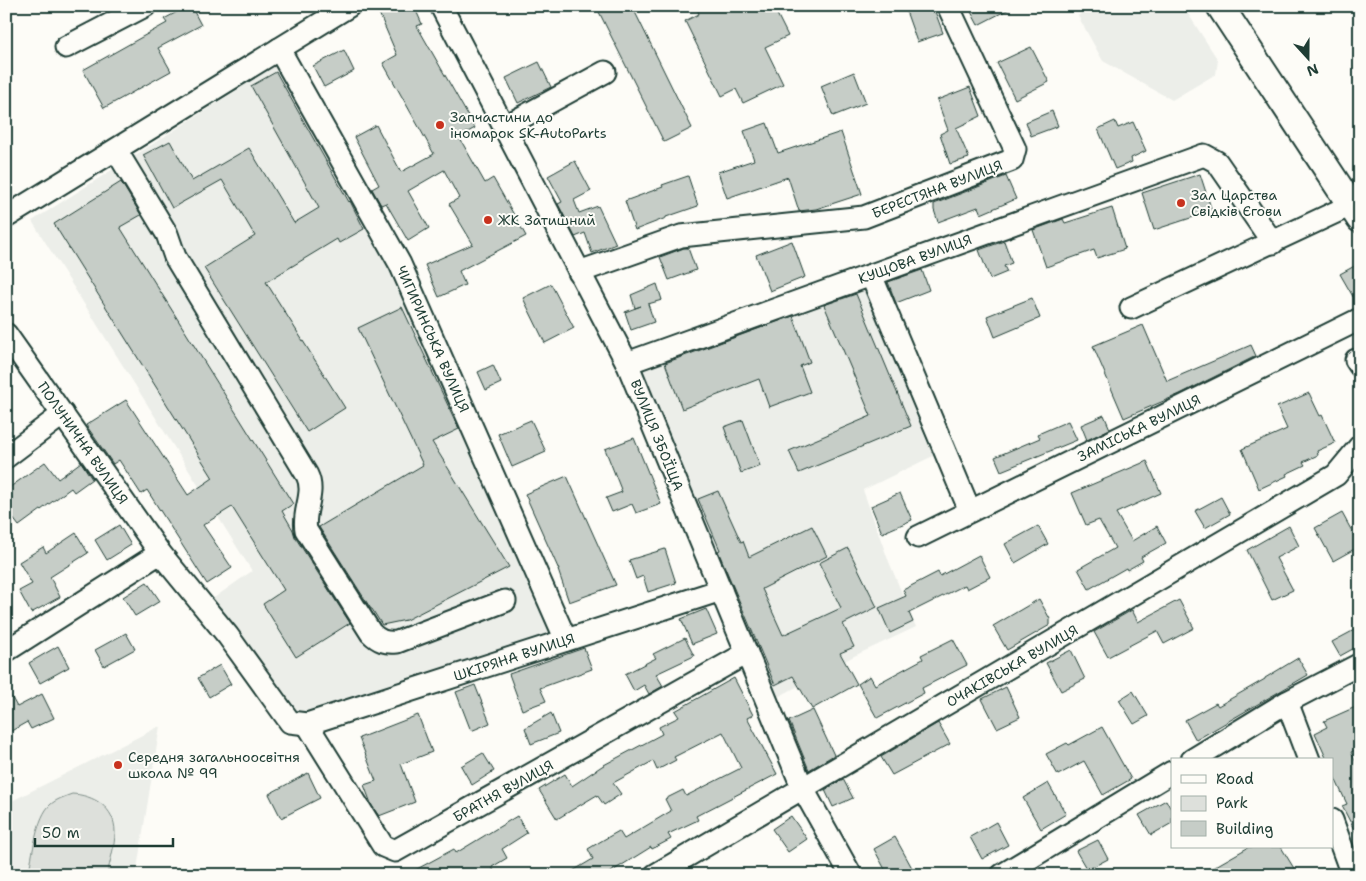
<svg xmlns="http://www.w3.org/2000/svg" width="1366" height="881" viewBox="0 0 1366 881" font-family="'Shantell Sans',sans-serif">
<style>
.built{fill:#eceee9}
.green{fill:#dde0db;stroke:#7e8e88}
.building{fill:#c6cdc7;stroke:#1f3d34}
.lines{fill:none;stroke-linecap:round;stroke-linejoin:round}
.minor-casing{stroke:#1f3d34;stroke-width:25}
.major-casing{stroke:#1f3d34;stroke-width:30}
.minor{stroke:#fdfcf7;stroke-width:21}
.major{stroke:#fdfcf7;stroke-width:26}
.poi-dot{fill:#c8321e;stroke:#fdfcf7;stroke-width:2}
.labels{text-anchor:middle;stroke-width:4;stroke-linejoin:round;paint-order:stroke}
.poi-label{font-size:14px;fill:#1f3d34;stroke:#fdfcf7;text-anchor:start}
.street-label{font-size:14px;fill:#1f3d34;stroke:#fdfcf7}
</style>
<rect width="100%" height="100%" fill="#fdfcf7"/>
<filter id="ink" filterUnits="userSpaceOnUse"><feTurbulence type="fractalNoise" baseFrequency=".02" numOctaves="2"/><feDisplacementMap in="SourceGraphic" scale="10" xChannelSelector="R" yChannelSelector="G"/><feConvolveMatrix kernelMatrix="1 2 1 2 8 2 1 2 1" color-interpolation-filters="sRGB"/></filter>
<g filter="url(#ink)">
<!-- built -->
<g class="built">
<path d="M1089,6h94l35,54 -2,14 -44,26 -69,-39 -25,-45z"/>
<path d="M278,64l132,244 144,326 -256,84 -87,-118 41,-29 -220,-350z"/>
<path d="M861,282l72,174 -70,34 24,67 29,70 -62,29 -78,42 -138,-335z"/>
<path d="M160,726l-24,149h-130v-71z"/>
</g>
<!-- green -->
<path class="green" d="M72,794c21,1 43,13 43,38 0,14 -5,29 -8,43h-79c5,-20 8,-58 23,-71 6,-5 13,-7 21,-10z"/>
<!-- building -->
<g class="building">
<path d="M188,6h3l10,19 -43,23 13,23 -67,37 -21,-38 84,-47 -3,-4z"/>
<path d="M376,6h38l8,18 -5,2 58,102 -16,9 26,46 8,-5 33,58 -67,35 6,14 -26,12 -14,-32 48,-21 -24,-40 10,-6 -15,-28 -36,21 21,37 -21,13 -22,-38 -5,2 -9,-16 7,-4 -25,-48 22,-12 25,47 33,-18 -51,-91 14,-8z"/>
<path d="M596,6h36l60,122 -28,14z"/>
<path d="M696,6h77l15,30 -23,11 18,37 -40,19 -7,-14 -14,7 -37,-75 14,-7z"/>
<path d="M919,6h14l10,27 -26,9 -11,-31z"/>
<path d="M968,6h47l-37,19z"/>
<path d="M1031,47l18,35 -34,17 -18,-36z"/>
<path d="M344,50l10,21 -30,16 -11,-21z"/>
<path d="M539,62l12,25 -33,16 -12,-25z"/>
<path d="M276,72l73,130 1,-1 14,28 -25,14 -2,-4 -71,43 79,126 -38,24 -103,-164 51,-32 -33,-56 -50,28 -29,-53 27,-14 22,40 57,-33 45,75 25,-15 -68,-122z"/>
<path d="M854,72l12,31 -33,13 -12,-30z"/>
<path d="M970,87l11,29 -25,12 13,30 -19,6 -10,-30 8,-4 -11,-30z"/>
<path d="M1052,111l6,15 -27,10 -5,-14z"/>
<path d="M1115,121l3,7 15,-6 13,29 -15,7 1,4 -17,7 -17,-40z"/>
<path d="M767,123l11,30 63,-21 21,62 -46,15 -17,2 -11,-34 -61,21 -9,-26 36,-12 -10,-29z"/>
<path d="M575,161l16,30 -17,9 5,13 19,-7 18,38 -24,9 -7,-20 -10,4 -17,-33 4,-2 -14,-26z"/>
<path d="M1200,174l12,37 -58,19 -12,-37z"/>
<path d="M688,176l10,30 -32,11v1l-31,12 -10,-29 38,-14 -1,-2z"/>
<path d="M1006,176l10,23 -35,15 -3,-7 -40,15 -4,-12v-6z"/>
<path d="M121,182l20,33 -21,12 173,277 -11,7 11,19 2,7 55,86 -54,34 -33,-53 21,-14 -52,-83 -29,18 29,43 -25,16 -60,-94 -6,4 -22,-34 -6,4 -27,-39 40,-25 62,95 25,-17 -159,-254z"/>
<path d="M1112,208l13,41 -28,9 -3,-8 -48,17 -13,-37 30,-11 2,4z"/>
<path d="M792,241l13,36 -35,14 -14,-36z"/>
<path d="M1004,241l8,22 -8,3 3,6 -17,7 -11,-29z"/>
<path d="M684,248h4l8,22 -27,10 -9,-23z"/>
<path d="M1360,263v44h-1l-19,-33z"/>
<path d="M922,270l7,20 -33,13 -8,-21z"/>
<path d="M551,284l23,44 -29,15 -22,-45z"/>
<path d="M657,284l5,16 -14,4 6,18 -23,8 -6,-18 16,-6 -6,2 -4,-13z"/>
<path d="M856,294l55,132 -112,47 -10,-22 82,-35 -47,-111z"/>
<path d="M1032,298l8,20 -45,19 -8,-21z"/>
<path d="M402,307l57,122 -27,13 77,125 -103,53 -24,5 -10,-16h-1l-52,-82 104,-62 -65,-137z"/>
<path d="M793,316l17,46 -10,4 10,26 -41,15 -10,-28 -77,30 -17,-46z"/>
<path d="M1143,325l24,56 84,-36 5,11 -76,38 -56,24 -31,-72z"/>
<path d="M493,365l8,18 -15,7 -8,-18z"/>
<path d="M1309,393l11,23 2,-1 13,28 -18,8 1,4 -15,7 2,3 -19,9 1,2 -28,13 -17,-40 45,-20 -10,-22z"/>
<path d="M1104,415l6,14 -23,11 -6,-15z"/>
<path d="M531,420l15,32 -34,15 -14,-33z"/>
<path d="M743,420l17,46 -19,7 -17,-46z"/>
<path d="M1068,421l9,19 -76,31 -6,-14 45,-19 -2,-4z"/>
<path d="M634,438l27,66 -25,9 -4,-9 -20,8 -6,-14 16,-6 -17,-43z"/>
<path d="M1147,461l14,32 -45,20 16,28 25,-15 9,17 -25,14 2,4 -16,9 -1,-2 -37,21 -11,-20 37,-21 -16,-28 -13,5 -14,-32z"/>
<path d="M45,462l13,17 23,-17 11,17 -18,13 -3,-4 -52,38 -13,-17v-19z"/>
<path d="M567,476l49,109 -47,17 -11,-32h1l-34,-76z"/>
<path d="M718,491l23,51 2,-1 6,16 63,-31 15,30 -65,33 21,46 58,-27 -22,-45 29,-15 29,59 -34,17 11,23 -14,6 17,31 -45,25 -19,-33 -18,9 -57,-134 2,-1 -22,-51z"/>
<path d="M900,493l12,27 -30,13 -11,-27z"/>
<path d="M1221,497l9,17 -25,14 -10,-17z"/>
<path d="M1342,513l18,33 -27,15 -18,-33z"/>
<path d="M119,525l12,20 -24,15 -12,-20z"/>
<path d="M1038,526l10,18 -33,19 -10,-19z"/>
<path d="M1289,526l10,20 -23,12 17,32 -21,10 -25,-50z"/>
<path d="M76,533l12,20 -38,24 10,20 -29,16 -12,-22 13,-7 -13,-22 24,-15 3,6z"/>
<path d="M665,549l11,34 -28,9 -5,-16 -7,3 -7,-19z"/>
<path d="M979,555l11,22 -23,12 -2,-4 -56,28 4,9 -23,11 -11,-25 27,-12 -3,-6 35,-18 2,4z"/>
<path d="M147,582l13,19 -25,15 -12,-19z"/>
<path d="M1039,599l11,20v6l-43,25 -14,-24z"/>
<path d="M1179,600l15,28 -30,16 -7,-13 -49,26 -14,-25 38,-22 6,12z"/>
<path d="M706,609l11,25 -25,10 -11,-25z"/>
<path d="M1360,627v18l-20,11 -8,-14z"/>
<path d="M126,633l9,16 -31,17 -9,-16z"/>
<path d="M685,638l9,18 -38,18 7,12 -14,8 -5,-9 -10,6 -9,-17 31,-16 -3,-4z"/>
<path d="M953,639l14,26 -45,23 2,5 -47,25 -19,-34 12,-8 5,9 48,-26 -2,-4z"/>
<path d="M58,646l11,21 -29,16 -11,-20z"/>
<path d="M584,648l8,21 -52,19 6,13 -24,9 -13,-36z"/>
<path d="M1071,650l14,29 -24,12 -15,-28z"/>
<path d="M1298,658l10,17 -112,65 -11,-20 31,-17 2,3 47,-27v-1z"/>
<path d="M220,665l11,19 -22,13 -11,-19z"/>
<path d="M734,678l19,37 -6,3 30,56 -81,42 2,4 -30,14 3,5 -19,10 -1,-2 -45,28h-40l27,-16 -5,-10 15,-9 16,-9 5,8 47,-28 -6,-12 18,-9 3,6 55,-28 -18,-36 -49,25 2,3 -19,10 -4,-9 -40,22 8,11 -17,11 -7,-10 -40,24 -18,-29 26,-16 7,12 30,-20 60,-32 -3,-7 20,-10 -4,-6z"/>
<path d="M475,685l15,38 -19,8 -15,-39z"/>
<path d="M6,687l11,20 25,-13 12,24 -23,11 -4,-7 -21,12z"/>
<path d="M1006,687l14,30 -23,11 -15,-29z"/>
<path d="M1133,691l15,25 -14,8 -15,-24z"/>
<path d="M1360,705v43l-9,4 9,19v70l-18,-35 5,-2 -15,-32v-12h-5l-12,-27 12,-6 -3,-6z"/>
<path d="M813,710l21,45 -25,15 -20,-49z"/>
<path d="M551,713l8,20 -28,11 -6,-16z"/>
<path d="M418,715l14,37 -31,12 14,38 -36,14 -7,-10 -8,-21 12,-4 -17,-43z"/>
<path d="M938,723l12,21 -58,31 -11,-18z"/>
<path d="M1102,727l29,52 -28,16 -19,-34 -26,14 -12,-21 21,-11 2,2z"/>
<path d="M483,753l11,18 -22,14 -11,-19z"/>
<path d="M308,773l12,25 -39,20 -12,-24z"/>
<path d="M843,779l10,19 -20,9 -8,-17z"/>
<path d="M1048,783l18,31 -25,15 -18,-31z"/>
<path d="M1166,800l6,11v12l-21,12 -12,-20z"/>
<path d="M517,816l10,17 -25,16 5,9 -15,9 4,8h-90l48,-26 2,4z"/>
<path d="M791,816l16,23 -19,13 -16,-23z"/>
<path d="M996,822l12,23 -26,14 -12,-22z"/>
<path d="M895,837l21,38h-28l-14,-26z"/>
<path d="M1098,840l10,19 -21,11 -11,-19z"/>
<path d="M1249,847h32l17,28h-98z"/>
</g>
<g class="lines">
<!-- minor casing -->
<g class="minor-casing">
<g id="minor">
<path d="M441,6l186,357 176,426 48,86"/>
<path d="M66,47l79,-41"/>
<path d="M279,49l121,215 166,376"/>
<path d="M504,127l101,-55"/>
<path d="M116,150l51,84 8,23 132,218c9,18 -5,37 -1,55l65,103c8,8 14,10 26,9l108,-41"/>
<path d="M6,217l343,-211"/>
<path d="M579,272l102,-36 183,-19 148,-57 3,-11 -67,-143"/>
<path d="M871,275l99,236"/>
<path d="M1131,308l220,-103"/>
<path d="M6,334l154,219 68,83 62,86 17,2 414,-134"/>
<path d="M1356,360l4,6"/>
<path d="M627,363l577,-208 13,7 56,81"/>
<path d="M6,457l57,-43"/>
<path d="M918,537l442,-218"/>
<path d="M6,651l154,-98"/>
<path d="M1287,702l22,58"/>
<path d="M307,724l76,122 12,5 352,-198"/>
<path d="M1192,760l95,-58 73,-38"/>
<path d="M1332,820l20,55"/>
<path d="M655,875l681,-400 24,-29"/>
<path d="M1002,875l170,-103"/>
</g>
</g>
<!-- major casing -->
<g class="major-casing">
<path id="major" d="M1220,6l140,213"/>
</g>
<!-- minor -->
<use href="#minor" class="minor"/>
<!-- major -->
<use href="#major" class="major"/>
</g>
</g>
<!-- markers -->
<g class="poi-dot">
<circle cx="440" cy="125" r="5"/>
<circle cx="1181" cy="203" r="5"/>
<circle cx="488" cy="220" r="5"/>
<circle cx="118" cy="765" r="5"/>
</g>
<g class="labels">
<!-- poi labels -->
<g class="poi-label">
<text x="450" y="122">Запчастини до<tspan x="450" dy="16">іномарок SK-AutoParts</tspan></text>
<text x="1191" y="200">Зал Царства<tspan x="1191" dy="16">Свідків Єгови</tspan></text>
<text x="498" y="225">ЖК Затишний</text>
<text x="128" y="762">Середня загальноосвітня<tspan x="128" dy="16">школа № 99</tspan></text>
</g>
<!-- street labels -->
<g class="street-label">
<text transform="translate(937 189) rotate(-21)" y="5">БЕРЕСТЯНА ВУЛИЦЯ</text>
<text transform="translate(915 259) rotate(-20)" y="5">КУЩОВА ВУЛИЦЯ</text>
<text transform="translate(433 339) rotate(66)" y="5">ЧИГИРИНСЬКА ВУЛИЦЯ</text>
<text transform="translate(1139 428) rotate(-26)" y="5">ЗАМІСЬКА ВУЛИЦЯ</text>
<text transform="translate(657 435) rotate(68)" y="5">ВУЛИЦЯ ЗБОЇЩА</text>
<text transform="translate(83 443) rotate(55)" y="5">ПОЛУНИЧНА ВУЛИЦЯ</text>
<text transform="translate(514 657) rotate(-18)" y="5">ШКІРЯНА ВУЛИЦЯ</text>
<text transform="translate(1012 666) rotate(-30)" y="5">ОЧАКІВСЬКА ВУЛИЦЯ</text>
<text transform="translate(503 791) rotate(-29)" y="5">БРАТНЯ ВУЛИЦЯ</text>
</g>
</g>
<!-- margin -->
<rect width="1366" height="881" fill="none" stroke="#fdfcf7" stroke-width="25"/>
<rect x="12" y="12" width="1341" height="856" fill="none" stroke="#1f3d34" stroke-width="2" filter="url(#ink)"/>
<!-- legend -->
<rect x="1171" y="758" width="162" height="90" fill="#fdfcf7" stroke="#a4b0a9"/>
<rect x="1181" y="775" width="25" height="8" fill="#fdfcf7" stroke="#a4b0a9"/>
<text x="1216" y="784" font-size="15" fill="#1f3d34">Road</text>
<rect x="1181" y="796" width="25" height="15" fill="#dde0db" stroke="#a4b0a9"/>
<text x="1216" y="808" font-size="15" fill="#1f3d34">Park</text>
<rect x="1181" y="821" width="25" height="15" fill="#c6cdc7" stroke="#a4b0a9"/>
<text x="1216" y="834" font-size="15" fill="#1f3d34">Building</text>
<!-- north arrow -->
<g transform="translate(1308 58) rotate(159)" stroke="#fdfcf7" stroke-width="4" paint-order="stroke">
<path d="M0-4L9 19L0 12L-9 19Z" fill="#1f3d34"/>
<text y="-8" font-size="14" font-weight="bold" text-anchor="middle" fill="#1f3d34">N</text>
</g>
<!-- scale -->
<path d="M35 838v8h138v-8" fill="none" stroke="#1f3d34" stroke-width="2.5"/>
<text x="42" y="838" font-size="15" fill="#1f3d34" stroke="#fdfcf7" stroke-width="4" paint-order="stroke">50 m</text>
</svg>
